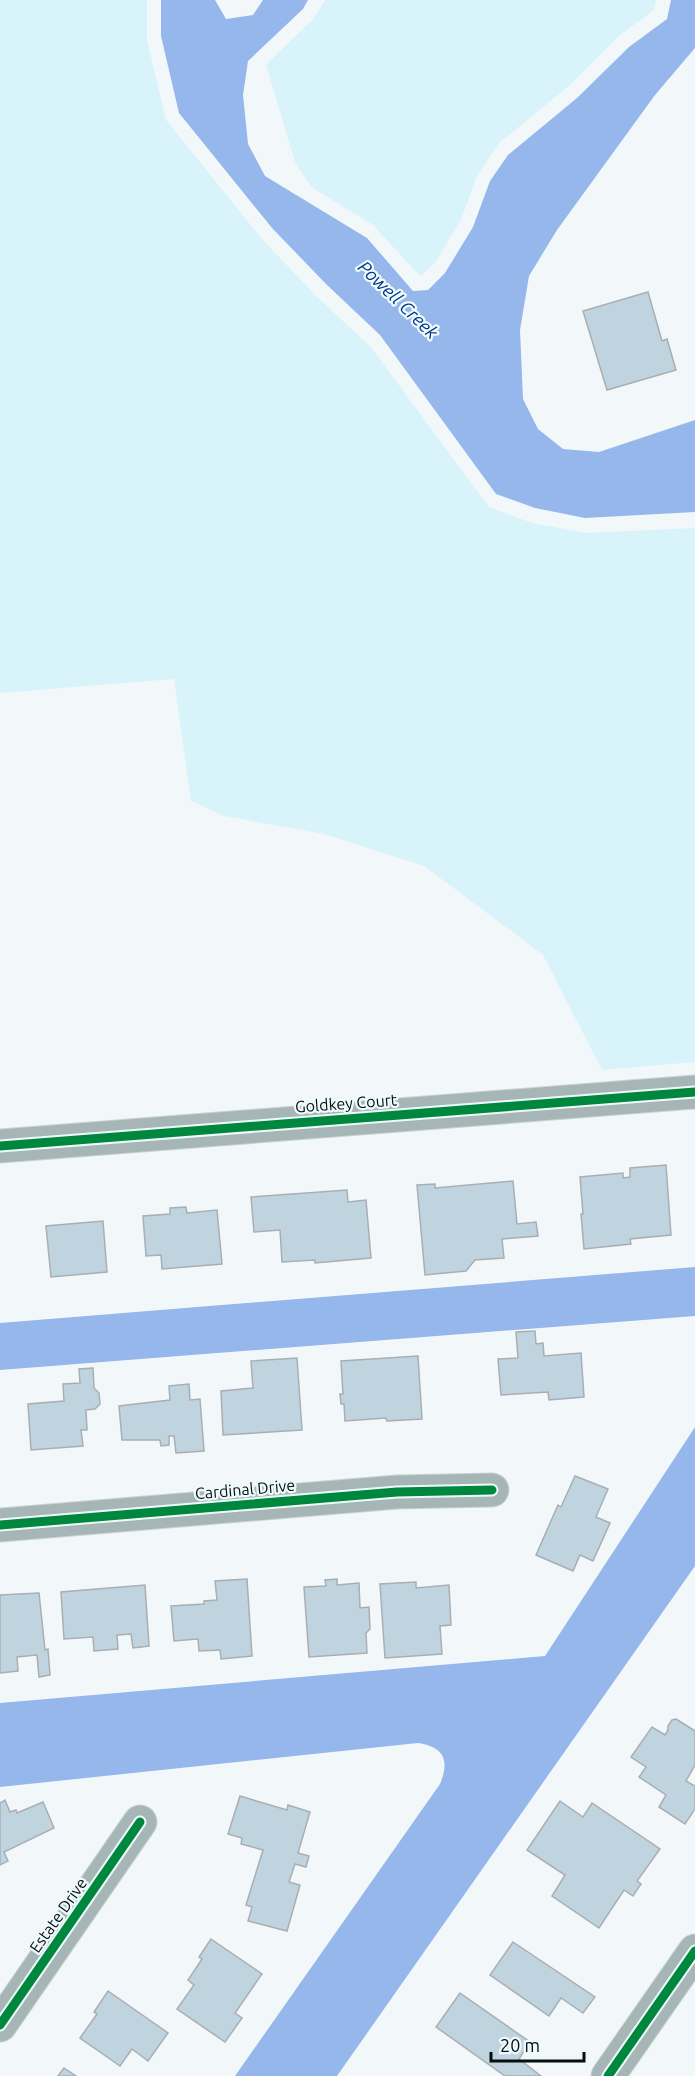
<svg xmlns="http://www.w3.org/2000/svg" width="695" height="2076" viewBox="0 0 695 2076" font-family="Ubuntu,sans-serif">
<style>
.green{fill:#d9f3fb}
.water{fill:#96b7eb}
.building{fill:#c0d4e0;stroke:#a8aeb2;stroke-width:1.5}
.lines{fill:none;stroke-linecap:round;stroke-linejoin:round}
.minor-casing{stroke:#cdd2d4;stroke-width:35}
.minor{stroke:#a6b6b6;stroke-width:33}
.cycleway-casing{stroke:#effafd;stroke-width:13}
.cycleway{stroke:#00873e;stroke-width:9}
.labels{text-anchor:middle;stroke-width:4.5;stroke-linejoin:round;paint-order:stroke}
.street-label{font-size:16px;fill:#050e10;stroke:#effafd}
.water-label{font-size:18px;font-style:italic;fill:#003486;stroke:#effafd}
</style>
<rect width="100%" height="100%" fill="#f2f8fa"/>
<!-- green -->
<g class="green">
<path d="M0,0h147v40l19,80 96,119 54,57 54,50 119,161 43,16 54,10 109,-5v534l-93,8 -59,-115 -119,-89 -100,-32 -100,-18 -33,-15 -17,-122 -174,14z"/>
<path d="M325,0h331l-2,10 -34,25 -51,51 -70,57 -22,33 -16,44 -26,43 -13,12h-3l-46,-50 -62,-38 -16,-25 -29,-97 48,-47z"/>
</g>
<!-- water -->
<g class="water">
<path d="M161,0h54l11,19 27,-4 10,-15h45l-5,9 -55,52 -5,34 5,49 17,32 102,62 46,53 15,-1 17,-17 28,-46 17,-46 18,-26 69,-57 52,-51 38,-28 4,-19h24v48l-40,47 -98,135 -28,46 -9,54 3,69 15,30 25,20 36,3 96,-32v92l-110,6 -50,-10 -39,-14 -116,-159 -54,-51 -54,-56 -93,-115 -18,-77z"/>
<path d="M695,1267v49l-695,54v-47z"/>
<path d="M695,1427v139l-358,510h-102l205,-292c10,-24 4,-37 -22,-41l-418,44v-84l545,-47z"/>
</g>
<!-- building -->
<g class="building">
<path d="M648,292l14,49 5,-2 9,31 -69,20 -24,-79z"/>
<path d="M666,1165l5,70 -41,4 1,5 -47,5 -3,-35h2l-3,-37 43,-4v5l7,-1v-9z"/>
<path d="M513,1181l4,43 19,-2 2,14 -36,3 2,19 -29,2 -9,11 -41,4 -8,-90 18,-1v4z"/>
<path d="M347,1190l1,12 18,-2 5,58 -56,5v-3l-33,2 -2,-32 -26,2 -3,-35z"/>
<path d="M186,1207l1,6 30,-3 5,54 -60,5 -1,-14 -15,1 -3,-40 27,-2v-6z"/>
<path d="M103,1221l4,51 -56,5 -5,-51z"/>
<path d="M535,1331l1,13 7,-1 1,13 37,-3 3,44 -35,3 -1,-8 -47,3 -3,-36 20,-1 -2,-26z"/>
<path d="M418,1356l4,63 -35,2 -1,-3 -41,3 -1,-17h-3l-1,-10h3l-2,-33z"/>
<path d="M297,1358l5,72 -79,5 -2,-44 32,-3 -2,-27z"/>
<path d="M93,1368l1,20 5,5 1,11 -5,5 -9,1 1,20h-6l2,16 -52,4 -3,-46 36,-3 -1,-17 17,-1 -1,-14z"/>
<path d="M189,1384l1,16 10,-1 4,52 -28,2 -2,-17h-5v9l-8,1 -1,-6h-38l-3,-34 51,-6 -1,-14z"/>
<path d="M575,1476l33,13 -12,28 14,6 -17,38 -13,-6 -7,16 -37,-16 22,-50 3,2z"/>
<path d="M247,1579l5,77 -31,3 -1,-9 -21,1 -1,-12 -24,2 -3,-35 33,-2v-3l13,-1 -2,-19z"/>
<path d="M337,1579v6l22,-2 1,25 9,-1 1,22 -4,4 1,20 -58,4 -5,-70 22,-1 -1,-6z"/>
<path d="M416,1582v6l33,-3 2,40 -11,1 2,28 -57,4 -5,-74z"/>
<path d="M145,1585l4,61 -16,2 -2,-14 -14,1 1,14 -24,2 -1,-14 -29,2 -3,-47z"/>
<path d="M39,1593l6,57 3,-1 2,26 -11,2 -2,-22 -20,2 1,14 -18,2v-78z"/>
<path d="M676,1719l19,12v34l-9,16 9,5v23l-10,15 -26,-17 7,-12 -27,-18 7,-10 -15,-10 21,-30 13,8 3,-5v-4l4,-6z"/>
<path d="M240,1796l47,14 1,-5 22,7 -12,41 11,3 -3,11 -11,-3 -6,18 11,3 -13,46 -39,-10 4,-14 -6,-2 17,-55 -22,-6 1,-6 -14,-4z"/>
<path d="M5,1800l5,12 6,-2 1,3 26,-11 11,26 -50,24 4,9 -8,4v-62z"/>
<path d="M560,1801l23,16 9,-14 68,46 -23,32 4,3 -8,12 -9,-6 -25,38 -47,-32 13,-21 -38,-25z"/>
<path d="M211,1939l51,35 -27,39 7,5 -17,24 -48,-33 17,-24 -6,-5 14,-21 -3,-2z"/>
<path d="M513,1942l82,55 -12,16 -22,-15 -12,18 -59,-41z"/>
<path d="M108,1991l60,42 -20,28 -16,-12 -12,17 -40,-28 17,-24 -3,-2z"/>
<path d="M460,1993l70,49 -11,17 22,17h-36l-69,-49z"/>
<path d="M64,2068l12,8h-18z"/>
</g>
<g class="lines">
<!-- minor casing -->
<g class="minor-casing">
<g id="minor">
<path d="M0,1146l695,-54"/>
<path d="M0,1525l397,-33 95,-2"/>
<path d="M0,2025l140,-203"/>
<path d="M608,2076l87,-125"/>
</g>
</g>
<!-- minor -->
<use href="#minor" class="minor"/>
<!-- cycleway casing -->
<g class="cycleway-casing">
<g id="cycleway">
<path d="M0,1146l695,-54"/>
<path d="M0,1525l397,-33 95,-2"/>
<path d="M0,2025l140,-203"/>
<path d="M608,2076l87,-125"/>
</g>
</g>
<!-- cycleway -->
<use href="#cycleway" class="cycleway"/>
</g>
<g class="labels">
<!-- street labels -->
<g class="street-label">
<text transform="translate(346 1103) rotate(-4)" y="6">Goldkey Court</text>
<text transform="translate(245 1489) rotate(-5)" y="6">Cardinal Drive</text>
<text transform="translate(58 1915) rotate(-55)" y="6">Estate Drive</text>
</g>
<!-- water labels -->
<g class="water-label">
<text transform="translate(398 300) rotate(44)" y="6">Powell Creek</text>
</g>
</g>
<!-- scale -->
<path d="M491 2052v9h93v-9" fill="none" stroke="#050e10" stroke-width="3"/>
<text x="500" y="2052" font-size="18" fill="#050e10" stroke="#effafd" stroke-width="4.5" paint-order="stroke">20 m</text>
</svg>
